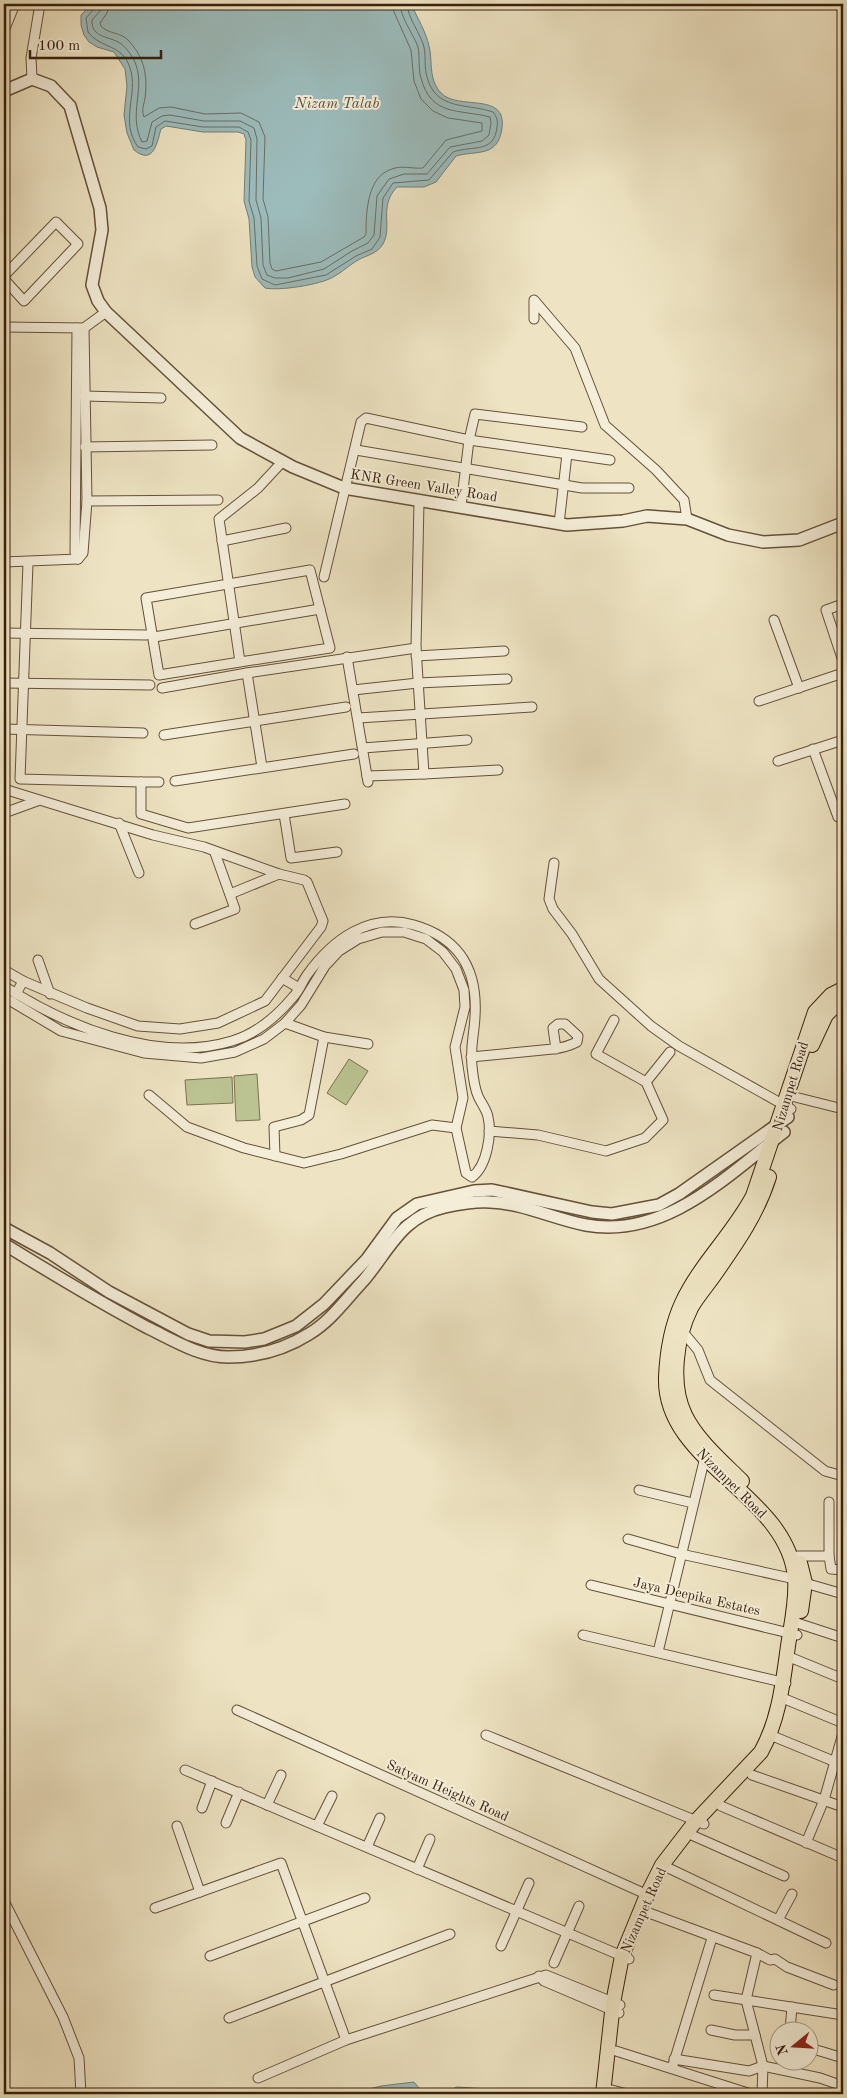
<svg xmlns="http://www.w3.org/2000/svg" width="847" height="2098" viewBox="0 0 847 2098" font-family="'Old Standard TT',serif">
<style>
.green{fill:#bbc392;stroke:#7a724e}
.water{fill:#9cbcbc;stroke:#747e75}
.lines{fill:none;stroke-linecap:round;stroke-linejoin:round}
.shore{stroke:#6a6e64;stroke-width:1}
.minor-casing{stroke:#665139;stroke-width:11}
.tertiary-casing{stroke:#665139;stroke-width:14}
.primary-casing{stroke:#39200b;stroke-width:16}
.minor{stroke:#f4edd8;stroke-width:9}
.tertiary{stroke:#f4edd8;stroke-width:11}
.primary{stroke:#eee4c3;stroke-width:14}
.labels{text-anchor:middle;stroke-width:4;stroke-linejoin:round;paint-order:stroke}
.street-label{font-size:14px;fill:#39200b;stroke:#f4edd8}
.water-label{font-size:15px;font-style:italic;fill:#574f40;stroke:#f4edd8}
</style>
<rect width="100%" height="100%" fill="#eee4c3"/>
<filter id="stains"><feTurbulence type="fractalNoise" baseFrequency=".004" numOctaves="4"/><feColorMatrix values="0 0 0 0 .2 0 0 0 0 .09 0 0 0 0 .02 0 0 0 .5 -.17"/></filter>
<radialGradient id="worn" r=".72"><stop offset=".6" stop-color="#630" stop-opacity="0"/><stop offset="1" stop-color="#630" stop-opacity=".3"/></radialGradient>
<!-- green -->
<g class="green">
<path d="M349,1059l19,12 -22,34 -19,-12z"/>
<path d="M257,1074l3,46 -24,1 -2,-45z"/>
<path d="M232,1077l1,26 -46,2 -2,-25z"/>
</g>
<!-- water -->
<g class="water">
<path d="M92,4h319c6,13 15,28 18,42 4,16 -1,33 12,47 17,18 66,-2 61,35 -4,30 -25,22 -46,28l-20,26 -12,5h-27c-19,20 -4,39 -14,57 -6,10 -16,11 -25,16 -10,6 -19,15 -29,19 -13,6 -50,12 -64,9l-10,-11 -3,-10 -3,-48 -5,-18 2,-61 -2,-6 -6,-2h-35l-37,-6 -5,3c-4,13 -7,37 -27,21l-7,-17 -3,-18 3,-29 -2,-17 -11,-17 -17,-5 -8,-5 -5,-7 -3,-10v-10z"/>
<path d="M414,2082l10,12h-75l32,-8z"/>
<path d="M457,2087l31,2v5h-48z"/>
</g>
<g class="lines">
<!-- shore -->
<g class="shore">
<path d="M95,4l-1,5 -8,9 2,14c13,17 35,12 42,36 9,25 -11,53 8,79l8,2 6,-3 4,-19 9,-6 38,6h36l9,5 3,8 -2,61 5,17 3,48 5,13 13,6 51,-10 30,-19 16,-7 8,-12 3,-39 10,-15 36,-3 24,-28c20,-7 41,2 44,-25 1,-6 0,-10 -4,-15 -26,-9 -57,-1 -66,-35 -3,-10 -1,-21 -3,-30 -4,-15 -16,-28 -17,-43"/>
<path d="M101,4l-1,7 -8,9c-1,18 17,16 28,23 6,4 14,15 16,22 9,25 -8,49 6,77l5,-1 5,-19 10,-6 8,-1 34,6h36l14,7 3,11 -1,61 5,18 2,47 4,10 8,3h13l36,-9 28,-18 16,-8 6,-8 3,-39 12,-17 15,-5h23l23,-27 32,-6 7,-6 2,-12 -1,-6c-30,-8 -59,0 -69,-39 -3,-10 -1,-21 -3,-31 -5,-14 -17,-28 -18,-43"/>
<path d="M109,4l-2,9 -7,10 1,3c7,8 19,6 27,14 16,17 20,35 17,58 -1,7 -4,12 -1,19l15,-9 12,-1 34,7 36,-1 18,9 6,15 -2,62 5,18 2,46 2,6 4,2 45,-9 43,-25 2,-3c0,-21 1,-58 26,-65 10,-4 20,0 31,-1l23,-28 36,-9v-8l-34,-5 -15,-7 -12,-12 -7,-18 -3,-31 -17,-38 -1,-8"/>
<path d="M368,2094l43,-6 7,6"/>
</g>
<!-- minor casing -->
<g class="minor-casing">
<g id="minor">
<path d="M4,31l11,-27"/>
<path d="M32,79l-1,-21 9,-54"/>
<path d="M4,276l52,-54 22,22 -54,57 -20,-22"/>
<path d="M534,319v-19l41,48 30,77 51,45 28,30 3,19"/>
<path d="M4,327l80,1 22,-16"/>
<path d="M77,328l-2,224 3,7"/>
<path d="M84,396l77,2"/>
<path d="M582,427l-107,-13 -6,26 141,20"/>
<path d="M85,447l127,-2"/>
<path d="M356,450l226,38h47"/>
<path d="M87,501l131,-1"/>
<path d="M559,524l8,-70"/>
<path d="M222,541l64,-13"/>
<path d="M78,559l5,-6 4,-52 -3,-173"/>
<path d="M4,562l74,-3"/>
<path d="M28,563l-8,216 121,3"/>
<path d="M324,577l37,-155 5,-4 103,22 -8,66"/>
<path d="M843,604l-17,6 17,51"/>
<path d="M774,620l25,68"/>
<path d="M4,633l142,2"/>
<path d="M154,637l166,-28"/>
<path d="M416,648l8,126 74,-4"/>
<path d="M416,656l88,-5"/>
<path d="M347,657l21,125"/>
<path d="M240,662l90,-14 -20,-78 -164,28 13,77 81,-13c-7,-48 -14,-95 -21,-143l39,-31 25,-27"/>
<path d="M247,673l15,94"/>
<path d="M4,683l146,2"/>
<path d="M162,688l85,-15 169,-25 3,-147"/>
<path d="M353,690l65,-7 89,-4"/>
<path d="M759,701l84,-28"/>
<path d="M358,718l174,-11"/>
<path d="M4,729l139,4"/>
<path d="M164,735l182,-28"/>
<path d="M363,748l104,-8"/>
<path d="M813,749l25,68"/>
<path d="M778,761l65,-21"/>
<path d="M367,776l57,-2"/>
<path d="M175,781l179,-27"/>
<path d="M159,782h-18v32l47,14 157,-24"/>
<path d="M4,789l149,46 51,12 75,27 25,6 3,2 16,39 -2,6 -56,74 -47,22 -38,6 -42,-3 -51,-18 -64,-27 -7,13"/>
<path d="M4,813l33,-12"/>
<path d="M284,814l7,44 46,-6"/>
<path d="M119,823l20,50"/>
<path d="M554,863l-5,36 4,10 19,25 27,45 52,47 28,20 112,63"/>
<path d="M230,894l49,-20"/>
<path d="M195,924l40,-15 -20,-56"/>
<path d="M38,960l12,34"/>
<path d="M4,970l19,11"/>
<path d="M282,978l17,10"/>
<path d="M4,986c62,40 152,78 228,55 24,-7 45,-25 61,-44 6,-6 9,-15 14,-22 25,-35 62,-63 107,-50 45,13 64,44 61,92 -1,19 -5,29 -3,49 1,10 2,21 6,30 3,7 9,14 10,21 4,17 -1,49 -16,60l-6,-4 -10,-45 7,-30 -8,-51 10,-40 -1,-17 -8,-21 -13,-17 -17,-13 -22,-7h-22l-24,7 -19,12 -14,15 -24,39 -16,18 -21,16 -29,13 -34,6 -57,-5 -83,-22 -57,-34"/>
<path d="M285,1023l39,14 44,7"/>
<path d="M471,1057l82,-8c8,-1 16,-3 24,-7l1,-6 -13,-12h-7l-5,4 3,21"/>
<path d="M646,1082l24,-30"/>
<path d="M149,1095l38,32 57,21 60,15 37,-9 91,-29 24,3"/>
<path d="M795,1097l48,12"/>
<path d="M489,1131l49,4 68,16 39,-13 18,-18 -17,-38 -50,-28 18,-34"/>
<path d="M275,1156l-1,-29 27,-7 8,-5 15,-78"/>
<path d="M683,1332l15,18 12,30 115,91 18,5"/>
<path d="M639,1490l54,13"/>
<path d="M628,1539l53,15 114,25"/>
<path d="M798,1556h31v-54"/>
<path d="M829,1556l2,13 12,1"/>
<path d="M805,1583l38,11"/>
<path d="M591,1585l206,50"/>
<path d="M791,1621l52,17"/>
<path d="M583,1635l203,48"/>
<path d="M658,1652l47,-195"/>
<path d="M787,1656l56,23"/>
<path d="M780,1697l63,26"/>
<path d="M237,1710l413,186"/>
<path d="M486,1735l218,89"/>
<path d="M770,1735l73,30"/>
<path d="M185,1770l444,189"/>
<path d="M752,1775l91,32"/>
<path d="M267,1805l14,-30"/>
<path d="M721,1806l122,52"/>
<path d="M202,1808l10,-27"/>
<path d="M226,1823l13,-31"/>
<path d="M177,1826l23,66"/>
<path d="M317,1826l15,-30"/>
<path d="M687,1833l97,43"/>
<path d="M806,1843l18,-43 19,-67"/>
<path d="M367,1847l13,-29"/>
<path d="M662,1865l164,78"/>
<path d="M417,1869l13,-30"/>
<path d="M4,1901l59,116 16,41 2,36"/>
<path d="M155,1908l126,-45 65,177"/>
<path d="M641,1910l116,43 -11,47 17,66 -1,28"/>
<path d="M778,1920l14,-26"/>
<path d="M501,1946l28,-63"/>
<path d="M757,1953l13,7 5,-1 12,8 47,18"/>
<path d="M210,1956l155,-58"/>
<path d="M554,1963l25,-57"/>
<path d="M539,1976l5,5 75,32"/>
<path d="M714,1995l129,20"/>
<path d="M229,2018l221,-84"/>
<path d="M711,2030l24,5h20"/>
<path d="M790,2030l2,-23"/>
<path d="M810,2048l33,10"/>
<path d="M616,2051l135,43"/>
<path d="M674,2059l75,12 14,-5 57,12 23,8"/>
<path d="M673,2065l39,-127"/>
<path d="M258,2078l88,-38 200,-65 74,30"/>
<path d="M612,2090l15,4"/>
</g>
</g>
<!-- tertiary casing -->
<g class="tertiary-casing">
<g id="tertiary">
<path d="M4,91l28,-12 19,7 19,20 30,102 2,22 -10,55 6,16 8,11 134,126 53,29 51,21 223,37 56,-4 24,-5 40,3 41,16 35,7 36,-2 44,-17"/>
<path d="M4,1228l46,25 59,39 79,42 21,7 36,1 19,-3 32,-13 28,-22 43,-45 30,-41 20,-14 57,-13 18,-1 100,22 20,2 47,-9 20,-11 109,-77"/>
<path d="M4,1244c47,29 95,58 144,84 25,12 52,29 80,29 29,0 57,-8 81,-23 22,-13 38,-36 55,-54 26,-31 37,-63 81,-73 14,-3 30,-6 45,-5 33,1 64,17 96,23 79,14 141,-49 198,-93"/>
</g>
</g>
<!-- primary casing -->
<g class="primary-casing">
<g id="primary">
<path d="M812,1045l14,-30 17,-17"/>
<path d="M742,1481c-19,-19 -45,-41 -57,-66 -15,-31 -9,-77 6,-107 6,-11 15,-21 22,-31 23,-33 44,-62 56,-100"/>
<path d="M800,1563l5,20 -4,28"/>
<path d="M603,2094l10,-91 9,-47 25,-61 15,-30 33,-43 66,-70c18,-32 22,-70 27,-106 3,-21 9,-46 7,-68 -7,-84 -132,-115 -129,-201 1,-24 6,-52 16,-74 18,-39 51,-69 71,-107l62,-184 16,-17 12,-6"/>
</g>
</g>
<!-- minor -->
<use href="#minor" class="minor"/>
<!-- tertiary -->
<use href="#tertiary" class="tertiary"/>
<!-- primary -->
<use href="#primary" class="primary"/>
</g>
<g class="labels">
<!-- street labels -->
<g class="street-label">
<text transform="translate(424 485) rotate(9)" y="5">KNR Green Valley Road</text>
<text transform="translate(790 1086) rotate(-73)" y="5">Nizampet Road</text>
<text transform="translate(732 1483) rotate(45)" y="5">Nizampet Road</text>
<text transform="translate(697 1596) rotate(13)" y="5">Jaya Deepika Estates</text>
<text transform="translate(448 1790) rotate(24)" y="5">Satyam Heights Road</text>
<text transform="translate(643 1910) rotate(-66)" y="5">Nizampet Road</text>
</g>
<!-- water labels -->
<g class="water-label">
<text x="337" y="108">Nizam Talab</text>
</g>
</g>
<!-- margin -->
<rect width="847" height="2098" fill="none" stroke="#eee4c3" stroke-width="20"/>
<rect x="5" y="5" width="837" height="2088" fill="none" stroke="#39200b" stroke-width="2.5"/>
<rect x="10" y="10" width="827" height="2078" fill="none" stroke="#39200b"/>
<!-- north arrow -->
<g transform="translate(794 2046) rotate(252)"><circle r="24" fill="#f4edd8" stroke="#a99b86"/>
<path d="M0-4L9 19L0 12L-9 19Z" fill="#8f2418"/>
<text y="-8" font-size="14" font-weight="bold" text-anchor="middle" fill="#39200b">N</text>
</g>
<!-- scale -->
<path d="M30 50v8h131v-8" fill="none" stroke="#39200b" stroke-width="2.5"/>
<text x="38" y="50" font-size="15" fill="#39200b" stroke="#f4edd8" stroke-width="4" paint-order="stroke">100 m</text>
<rect width="100%" height="100%" filter="url(#stains)"/>
<rect width="100%" height="100%" fill="url(#worn)"/>
</svg>
